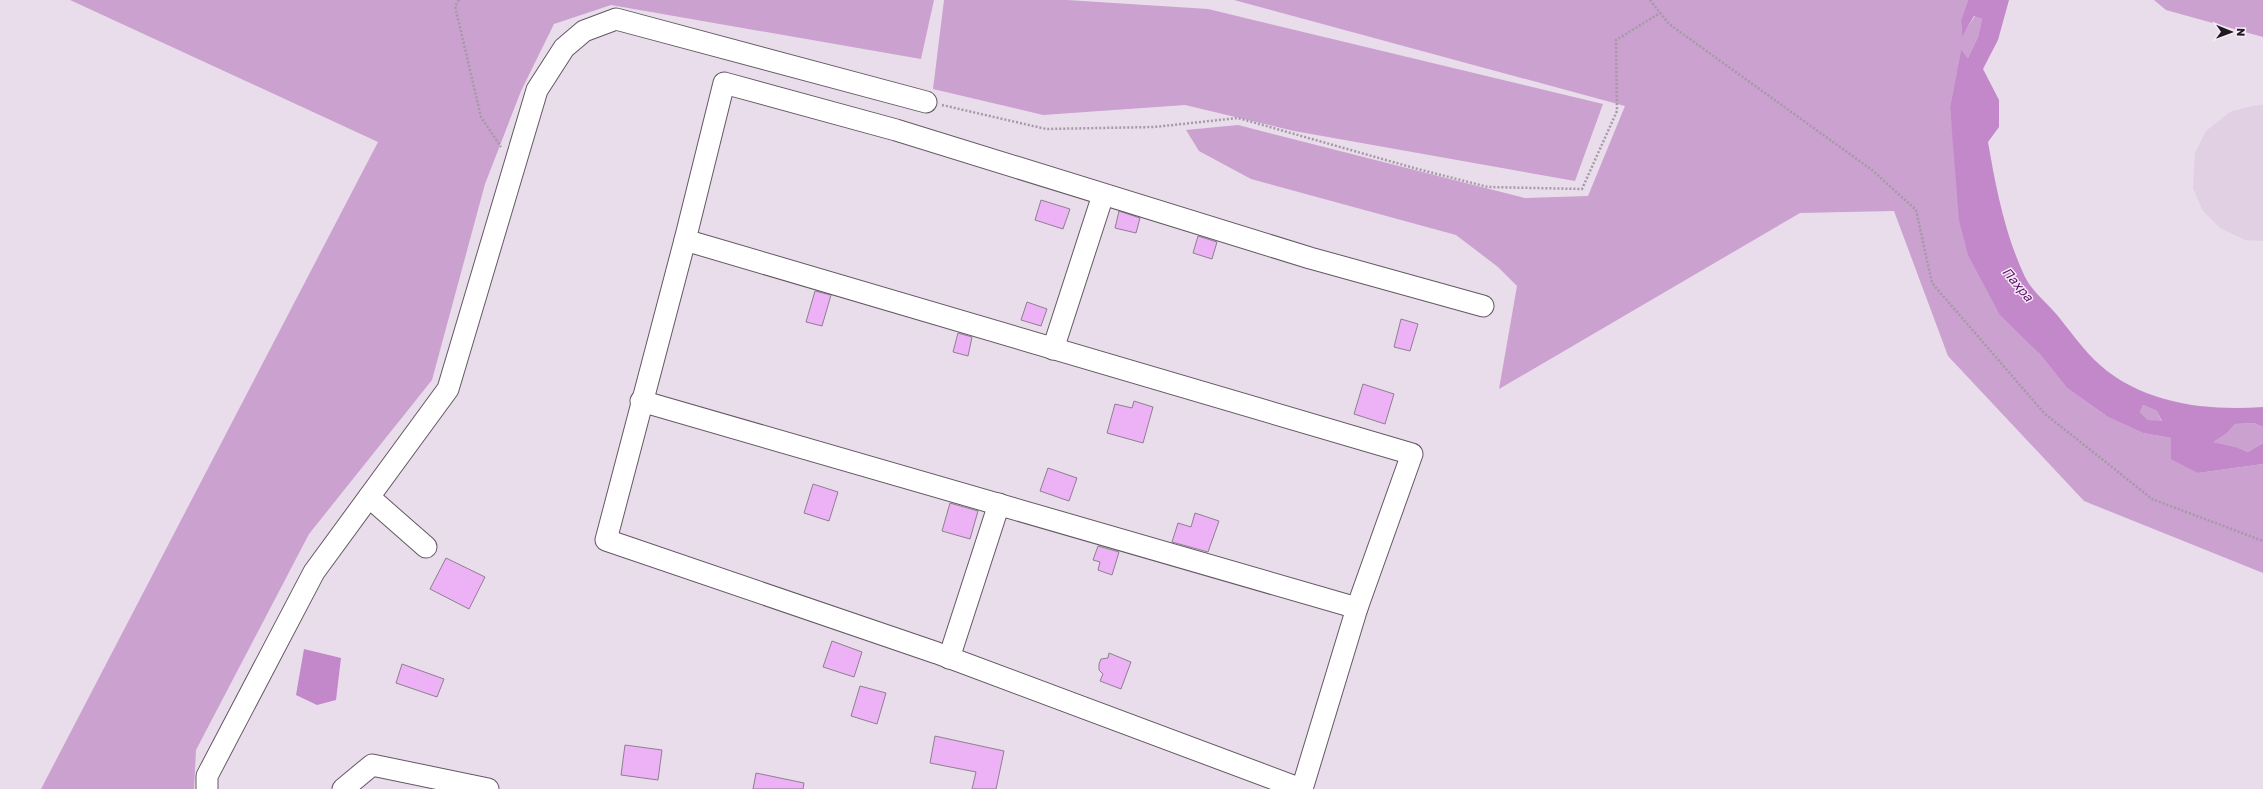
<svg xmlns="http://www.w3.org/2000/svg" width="2263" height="789" viewBox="0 0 2263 789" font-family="'Golos Text',sans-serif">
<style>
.built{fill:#e1cfe3}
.green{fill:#caa1cf}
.water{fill:#c288ca;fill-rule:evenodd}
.building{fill:#edb1f5;stroke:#8c818e}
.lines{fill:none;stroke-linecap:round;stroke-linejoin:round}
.minor-casing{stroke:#635864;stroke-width:23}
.path{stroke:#a49aa5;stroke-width:2.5;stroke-dasharray:2 2;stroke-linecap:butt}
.minor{stroke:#fff;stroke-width:21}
.labels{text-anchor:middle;stroke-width:3;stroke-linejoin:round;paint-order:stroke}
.water-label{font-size:13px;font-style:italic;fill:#560e60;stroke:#f7eaf8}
</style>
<rect width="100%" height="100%" fill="#eaddeb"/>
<!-- built -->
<path class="built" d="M2263,105v136l-18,-1 -25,-12 -17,-17 -10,-23 2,-35 11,-22 24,-19 22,-6z"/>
<!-- green -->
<g class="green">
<path d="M70,0h864l-13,59 -310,-54 -57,19 -33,67 -36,93 -53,196 -123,154 -113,216 -2,39h-153l337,-647z"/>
<path d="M944,0h123l141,9 395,95 -28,77 -281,-50 -109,-26 -142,10 -110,-26z"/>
<path d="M1234,0h734l-7,20 1,16 13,-20 7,3 -4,18 -10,21 -7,-7 -11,56 4,40 85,206 28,35 41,29 35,16 28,5 27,35 65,-9v109l-179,-72 -136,-145 -54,-145 -94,2 -301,176 18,-103 -19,-19 -42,-32 -205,-56 -52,-28 -13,-21 52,-5 287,73 63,-2 37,-90z"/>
<path d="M2154,0h109v37l-97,-27z"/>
<path d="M2143,405l14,6 5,11 -14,-2 -8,-8z"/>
<path d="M2254,423l9,4v16l-15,9 -12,-5 -24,-5 15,-9 8,-9z"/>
</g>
<!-- water -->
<g class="water">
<path d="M1968,0h41l-11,40 -15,29 16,31v27l-11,15c8,46 17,93 37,135 7,14 23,27 33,39 13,16 26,35 42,49 44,39 107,46 163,42v20l-9,-4 -19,1 -8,9 -14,9 23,5 12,5 15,-9v21l-65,9 -27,-14v-21l-28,-5 -35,-16 -41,-29 -28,-35 -39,-38 -32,-60 -9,-35 -9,-113 11,-57 7,8 10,-21 4,-18 -8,-3 -12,21 -1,-17zM2143,405l14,6 5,10 -14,-1 -8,-8z"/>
<path d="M304,649l37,9 -5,42 -19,5 -21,-10z"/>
</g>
<!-- building -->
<g class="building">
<path d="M1041,200l29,9 -7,20 -28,-9z"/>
<path d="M1119,211l21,7 -4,15 -21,-5z"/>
<path d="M1198,236l19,6 -5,17 -19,-6z"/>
<path d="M815,291l16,4 -9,31 -16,-4z"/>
<path d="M1027,302l20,7 -6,17 -20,-6z"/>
<path d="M1401,319l17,5 -8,27 -16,-4z"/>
<path d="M958,333l14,4 -4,19 -15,-4z"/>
<path d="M1363,384l31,10 -9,30 -31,-10z"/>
<path d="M1134,401l19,6 -10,36 -36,-10 8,-29 17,4z"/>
<path d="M1048,468l29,10 -8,23 -29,-10z"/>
<path d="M813,484l25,8 -9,29 -25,-8z"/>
<path d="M950,503l28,8 -8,28 -28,-8z"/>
<path d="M1195,513l24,8 -11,31 -36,-10 6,-19 13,4z"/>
<path d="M1098,546l21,6 -7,23 -14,-5 2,-8 -7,-2z"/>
<path d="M446,558l39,19 -16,32 -39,-20z"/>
<path d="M832,641l30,11 -8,25 -31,-10z"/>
<path d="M1109,653l22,9 -10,27 -21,-8 3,-7 -4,-4v-6l2,-5 7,-1z"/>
<path d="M402,664l42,15 -7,18 -41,-14z"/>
<path d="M860,686l26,7 -9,31 -26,-8z"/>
<path d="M935,736l69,15 -8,38h-24l4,-17 -46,-9z"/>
<path d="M625,745l37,5 -4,30 -37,-5z"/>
<path d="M756,773l48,10 -1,6h-50z"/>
</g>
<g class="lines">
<!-- minor casing -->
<g class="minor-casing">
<g id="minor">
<path d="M685,240l39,-157 172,47 414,128 173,48"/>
<path d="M1053,349l50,-154"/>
<path d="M641,401l716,207"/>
<path d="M369,497l57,50"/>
<path d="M949,658l50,-154"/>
<path d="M207,789v-13l107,-204 134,-183 89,-299 27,-42 20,-17 32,-12 310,83"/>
<path d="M343,789l29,-24 116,24"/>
<path d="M1301,789l-364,-136 -331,-113 79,-300 727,214 -55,154 -55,181"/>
</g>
</g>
<!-- path -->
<g class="path">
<path d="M459,0l-4,6 26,111 20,30"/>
<path d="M1650,0l19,24 203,146 44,40 16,73 112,130 108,86 111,42"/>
<path d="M942,105l104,24 108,-2 84,-9 176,50 74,19 94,2 35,-78 -1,-71 44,-27"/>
</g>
<!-- minor -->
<use href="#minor" class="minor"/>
</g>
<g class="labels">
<!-- water labels -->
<g class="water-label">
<text transform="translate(2018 284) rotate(50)" y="5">Пахра</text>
</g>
</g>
<!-- north arrow -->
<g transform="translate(2231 32) rotate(91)" stroke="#f7eaf8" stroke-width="3" paint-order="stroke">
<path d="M0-3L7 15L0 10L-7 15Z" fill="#1e1a1f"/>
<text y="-6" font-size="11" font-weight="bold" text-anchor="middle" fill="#1e1a1f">N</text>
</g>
</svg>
